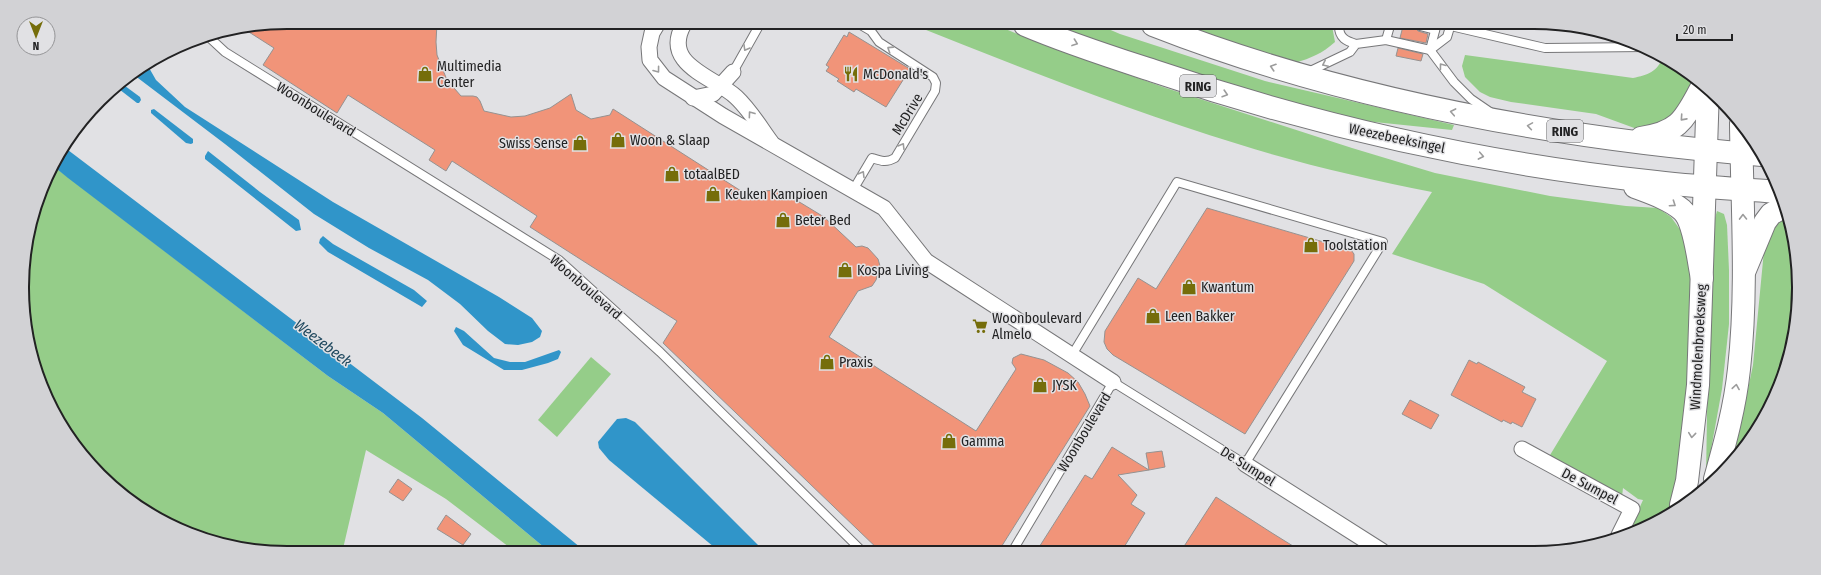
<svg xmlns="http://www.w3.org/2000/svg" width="1821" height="575" viewBox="0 0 1821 575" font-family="'Fira Sans Condensed',sans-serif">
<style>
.green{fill:#95cd89}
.water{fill:#3095c9}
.building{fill:#f19479;stroke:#959291}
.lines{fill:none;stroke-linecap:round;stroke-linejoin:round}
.lane-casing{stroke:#777779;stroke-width:10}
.street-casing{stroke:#777779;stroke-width:17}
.secondary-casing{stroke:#777779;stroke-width:24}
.primary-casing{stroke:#777779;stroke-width:24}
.lane{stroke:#fff;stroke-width:8}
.street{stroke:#fff;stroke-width:15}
.secondary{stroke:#fff;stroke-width:22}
.primary{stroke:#fff;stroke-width:22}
.oneway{stroke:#9c9c9c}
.labels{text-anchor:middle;stroke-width:3;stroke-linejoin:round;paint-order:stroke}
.shield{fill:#e1e1e4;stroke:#5b5b5d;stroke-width:1}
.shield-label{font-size:13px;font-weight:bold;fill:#222223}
.poi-label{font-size:14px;fill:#222223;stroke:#e1e1e4;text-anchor:start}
.street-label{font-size:14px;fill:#222223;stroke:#e1e1e4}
.water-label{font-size:15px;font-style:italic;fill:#20495f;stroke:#e1e1e4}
.rim{fill:none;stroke:#222223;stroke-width:2}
</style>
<rect width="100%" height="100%" fill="#e1e1e4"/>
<!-- green -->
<g class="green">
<path d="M911,24l85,1 43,18 127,45 186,60 83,25 115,23 76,10 32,2 13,9 13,18 6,24 1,58 -1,62 -17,132 -22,15 -23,7 15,-33 -5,-1 -15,-11 -2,18 -77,-41 63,-104 -123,-77 -92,-30 40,-62c-65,-13 -131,-28 -194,-48 -111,-34 -219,-77 -327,-120z"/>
<path d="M1054,25h45l21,9 145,47 189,44 -2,5 -97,-10 -88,-24 -131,-42z"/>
<path d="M1185,26h147l3,16c-12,11 -24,16 -40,21z"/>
<path d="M1465,55l168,23c15,-3 24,-6 30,-21l18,10 12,10v11l-11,20 -18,16 -27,5 -41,-15 -85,-12 -21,-5 -10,-5 -15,-15 -3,-11z"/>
<path d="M52,165l276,211 55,37 168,140h-34l-71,-54 -80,-49 -24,103h-54l-53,-5 -49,-15 -46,-25 -40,-33 -33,-40 -36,-79 -8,-51 1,-52 25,-83z"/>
<path d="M1717,211l7,3 3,11 2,45v54l-7,65 -16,88 4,-242z"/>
<path d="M1788,215l6,21 5,50 -12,71 -23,63 -30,36 19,-91 12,-125 6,-15z"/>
<path d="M591,357l20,17 -54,63 -19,-17z"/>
</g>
<!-- water -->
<g class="water">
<path d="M148,66l8,14 29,27 148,95 166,95 33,21 10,13 -2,6 -8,5 -14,3 -13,-1 -17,-13 -28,-27 -32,-24 -59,-32 -55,-34 -89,-70 -91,-69z"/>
<path d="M121,83l19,14 1,3 -2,3h-2l-22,-17z"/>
<path d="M154,109l39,30v4l-2,1 -5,-1 -35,-30v-3z"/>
<path d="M64,147l358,271 164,134 -35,1 -168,-140 -55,-37 -260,-198 -16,-13z"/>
<path d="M208,151l52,41 39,28 2,10 -5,1 -91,-72v-3z"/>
<path d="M323,236l10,8 81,46 13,11 -5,6 -94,-55 -9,-9 1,-4z"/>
<path d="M456,327l8,4 30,27 16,4h15l34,-12 2,2 -3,7 -10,4 -26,7h-18l-41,-25 -9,-14z"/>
<path d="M626,418l9,4 130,130h-45l-111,-92 -10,-12 -1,-6 19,-23z"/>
</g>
<!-- building -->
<g class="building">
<path d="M288,22l149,1 -1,19 1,13 10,25 14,16h12l4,1 3,4 4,10 27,6 14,-1 25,-8 21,-14 5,16 15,9 19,-4 3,-6 139,89 12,-7 12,-1 25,13 23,14 32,30 6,-1 6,2 10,11 2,7 -4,14 -4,6 -14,5 -29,46 147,94 40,-62 -4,-6 1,-5 8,-4 23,6 24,13 10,9 7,12 5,12 -92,146h-117l-218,-209 14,-22 -147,-94 7,-11 -85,-55 -6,10 -17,-11 6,-10 -87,-55 -11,18 -74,-48 11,-17 -33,-21z"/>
<path d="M1403,26h12l3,5 10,3 -2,9 -26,-5z"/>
<path d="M849,32l61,37 -24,38 -30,-18 -2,3 -17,-11 2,-2 -13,-8 3,-4 -3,-2 18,-30 3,2z"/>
<path d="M1398,48l25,6 -2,7 -25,-5z"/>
<path d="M1207,208l144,42 3,4v7l-109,173 -132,-79 -6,-6 -3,-7 1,-11 33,-53 18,11z"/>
<path d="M1469,360l8,4 1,-2 47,25 -3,5 14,7 -14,28 -10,-5 -1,2 -8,-4 -1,2 -51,-27z"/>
<path d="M1410,400l29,15 -8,14 -29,-15z"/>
<path d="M1112,447l37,23 -31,5 19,20 -6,9 14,9 -24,39h-85l49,-77 7,4z"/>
<path d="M1162,451l3,16 -16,3 -3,-17z"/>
<path d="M398,479l14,10 -9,12 -14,-9z"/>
<path d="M1216,497l56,36 29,18h-120z"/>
<path d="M446,515l25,19 -8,11 -26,-16z"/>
</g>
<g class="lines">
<!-- lane casing -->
<g class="lane-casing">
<g id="lane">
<path d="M1339,26c0,12 7,15 17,18"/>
<path d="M1420,26l15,4"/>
<path d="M1455,27l90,21 100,-1"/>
<path d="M210,35l1,4 14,13 334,208 101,92 203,200"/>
<path d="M1386,40l4,-14"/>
<path d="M1430,50l17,-13 3,-10"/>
<path d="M1430,50l6,-23"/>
<path d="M733,72l27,-48"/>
<path d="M1308,72l42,-20 6,-8 30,-4 44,10 24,32 17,17 19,13"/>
<path d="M853,190l19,-32c9,3 14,5 23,0l40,-67 1,-8 -3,-6 -54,-35 -8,-11 -12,-7"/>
<path d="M1012,552l101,-170 132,82 138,-222 -206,-60 -105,173"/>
</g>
</g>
<!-- street casing -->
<g class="street-casing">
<g id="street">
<path d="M658,23l-6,10 -3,14 1,13 14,18 59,38 161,92 42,53 187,121"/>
<path d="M684,24c-24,41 31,53 52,73 14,13 24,30 35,45"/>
<path d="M693,98l20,-4 20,-22"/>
<path d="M1522,449l110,60 -13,26"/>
<path d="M1245,464l137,87"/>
</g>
</g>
<!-- secondary casing -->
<g class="secondary-casing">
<g id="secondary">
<path d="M1715,479c10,-36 20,-72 24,-110 9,-81 3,-163 2,-245"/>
<path d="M1681,505l6,-24 11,-96 10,-296"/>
</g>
</g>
<!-- primary casing -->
<g class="primary-casing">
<g id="primary">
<path d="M1025,25c42,18 86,32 129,46 162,55 332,93 502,111 42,5 83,7 125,10"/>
<path d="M1153,25c194,76 402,113 609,130"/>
<path d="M1641,138c41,-6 44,-21 62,-53"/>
<path d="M1635,187c16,6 34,12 47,23 13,11 16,51 20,68"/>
<path d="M1745,270l20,-48 6,-8 14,-8"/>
</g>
</g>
<!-- lane -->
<use href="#lane" class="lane"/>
<!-- street -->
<use href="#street" class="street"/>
<!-- secondary -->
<use href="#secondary" class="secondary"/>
<!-- primary -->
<use href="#primary" class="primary"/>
</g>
<!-- one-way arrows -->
<defs><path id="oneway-chevron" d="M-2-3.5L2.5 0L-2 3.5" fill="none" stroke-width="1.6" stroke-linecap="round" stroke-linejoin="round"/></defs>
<g class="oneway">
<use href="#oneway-chevron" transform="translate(1075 43) rotate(20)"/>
<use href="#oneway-chevron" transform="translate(746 48) rotate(120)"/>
<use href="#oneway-chevron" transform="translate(890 49) rotate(-147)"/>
<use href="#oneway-chevron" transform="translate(1325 64) rotate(155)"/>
<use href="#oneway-chevron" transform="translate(1442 66) rotate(-127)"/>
<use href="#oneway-chevron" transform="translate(1273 67) rotate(-162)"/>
<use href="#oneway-chevron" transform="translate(657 70) rotate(53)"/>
<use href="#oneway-chevron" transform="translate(1225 94) rotate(17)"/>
<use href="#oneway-chevron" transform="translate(1453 112) rotate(-169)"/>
<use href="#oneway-chevron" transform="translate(751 114) rotate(-126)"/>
<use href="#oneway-chevron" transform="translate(1683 118) rotate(132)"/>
<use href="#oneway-chevron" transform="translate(1530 126) rotate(-171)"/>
<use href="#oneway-chevron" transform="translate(902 146) rotate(-59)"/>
<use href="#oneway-chevron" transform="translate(1481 156) rotate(11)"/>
<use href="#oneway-chevron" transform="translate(862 174) rotate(-59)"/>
<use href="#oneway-chevron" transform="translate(1673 204) rotate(34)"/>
<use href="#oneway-chevron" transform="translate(1743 217) rotate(-91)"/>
<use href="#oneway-chevron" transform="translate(1736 387) rotate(-81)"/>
<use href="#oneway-chevron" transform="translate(1692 435) rotate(96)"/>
</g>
<!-- icons -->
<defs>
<g id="shop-bare" transform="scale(1.2)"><path d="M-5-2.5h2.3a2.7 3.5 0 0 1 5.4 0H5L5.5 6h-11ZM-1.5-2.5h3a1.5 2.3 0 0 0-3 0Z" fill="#756d0a" stroke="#e1e1e4" stroke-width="2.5" paint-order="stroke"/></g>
<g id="restaurant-bare" transform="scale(1.2)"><path d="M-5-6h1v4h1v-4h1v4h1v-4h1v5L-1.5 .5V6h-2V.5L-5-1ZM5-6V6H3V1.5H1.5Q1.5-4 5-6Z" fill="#756d0a" stroke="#e1e1e4" stroke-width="2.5" paint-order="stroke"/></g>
<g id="supermarket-bare" transform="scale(1.2)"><path d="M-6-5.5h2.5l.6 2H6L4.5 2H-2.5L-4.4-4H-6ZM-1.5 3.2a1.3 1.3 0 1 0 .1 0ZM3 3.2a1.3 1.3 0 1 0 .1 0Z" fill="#756d0a" stroke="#e1e1e4" stroke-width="2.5" paint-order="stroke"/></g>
</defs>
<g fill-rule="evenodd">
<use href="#shop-bare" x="425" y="74"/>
<use href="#restaurant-bare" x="851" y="74"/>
<use href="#shop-bare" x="618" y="140"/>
<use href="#shop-bare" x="580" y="143"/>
<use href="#shop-bare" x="672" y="174"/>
<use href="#shop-bare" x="713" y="194"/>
<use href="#shop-bare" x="783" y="220"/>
<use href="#shop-bare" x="1311" y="245"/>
<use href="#shop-bare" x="845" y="270"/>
<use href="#shop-bare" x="1189" y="287"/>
<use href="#shop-bare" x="1153" y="316"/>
<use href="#supermarket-bare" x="980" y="326"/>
<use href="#shop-bare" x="827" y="362"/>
<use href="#shop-bare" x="1040" y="385"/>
<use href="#shop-bare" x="949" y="441"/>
</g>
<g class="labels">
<!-- shield labels -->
<g class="shield">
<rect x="1180" y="75" width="36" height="22" rx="3"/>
<rect x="1547" y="120" width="36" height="22" rx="3"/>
</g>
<g class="shield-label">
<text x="1198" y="91">RING</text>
<text x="1565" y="136">RING</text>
</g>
<!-- poi labels -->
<g class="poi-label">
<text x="437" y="71">Multimedia<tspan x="437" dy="16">Center</tspan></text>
<text x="863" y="79">McDonald's</text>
<text x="630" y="145">Woon &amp; Slaap</text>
<text x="568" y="148" text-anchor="end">Swiss Sense</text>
<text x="684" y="179">totaalBED</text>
<text x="725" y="199">Keuken Kampioen</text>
<text x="795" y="225">Beter Bed</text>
<text x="1323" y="250">Toolstation</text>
<text x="857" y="275">Kospa Living</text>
<text x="1201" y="292">Kwantum</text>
<text x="1165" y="321">Leen Bakker</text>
<text x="992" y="323">Woonboulevard<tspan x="992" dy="16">Almelo</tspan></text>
<text x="839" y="367">Praxis</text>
<text x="1052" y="390">JYSK</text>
<text x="961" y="446">Gamma</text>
</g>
<!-- street labels -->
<g class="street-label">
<text transform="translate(316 109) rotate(32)" y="5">Woonboulevard</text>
<text transform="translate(907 114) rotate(-59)" y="5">McDrive</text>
<text transform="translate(1397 138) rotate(12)" y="5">Weezebeeksingel</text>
<text transform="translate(586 287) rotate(41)" y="5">Woonboulevard</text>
<text transform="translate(1698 347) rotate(-87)" y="5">Windmolenbroeksweg</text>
<text transform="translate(1084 432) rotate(-59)" y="5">Woonboulevard</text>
<text transform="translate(1248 466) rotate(32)" y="5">De Sumpel</text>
<text transform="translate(1590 486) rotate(28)" y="5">De Sumpel</text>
</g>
<!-- water labels -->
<g class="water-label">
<text transform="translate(323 343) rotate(37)" y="5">Weezebeek</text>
</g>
</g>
<!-- crop -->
<path d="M0 0H1821V575H0ZM287 29H1534A258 258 0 0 1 1792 287V288A258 258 0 0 1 1534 546H287A258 258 0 0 1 29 288V287A258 258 0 0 1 287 29Z" fill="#d2d2d5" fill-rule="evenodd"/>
<path class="rim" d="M287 29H1534A258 258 0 0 1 1792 287V288A258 258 0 0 1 1534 546H287A258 258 0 0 1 29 288V287A258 258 0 0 1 287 29Z"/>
<!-- north arrow -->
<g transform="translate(36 36) rotate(180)"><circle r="19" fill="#e1e1e4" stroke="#959597"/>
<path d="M0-3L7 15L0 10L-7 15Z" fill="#756d0a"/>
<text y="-6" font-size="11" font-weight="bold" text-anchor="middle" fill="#222223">N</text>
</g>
<!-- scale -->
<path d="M1677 34v6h55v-6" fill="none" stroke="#222223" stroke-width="2"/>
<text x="1683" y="34" font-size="12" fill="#222223" stroke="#e1e1e4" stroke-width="3" paint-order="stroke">20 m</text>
</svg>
